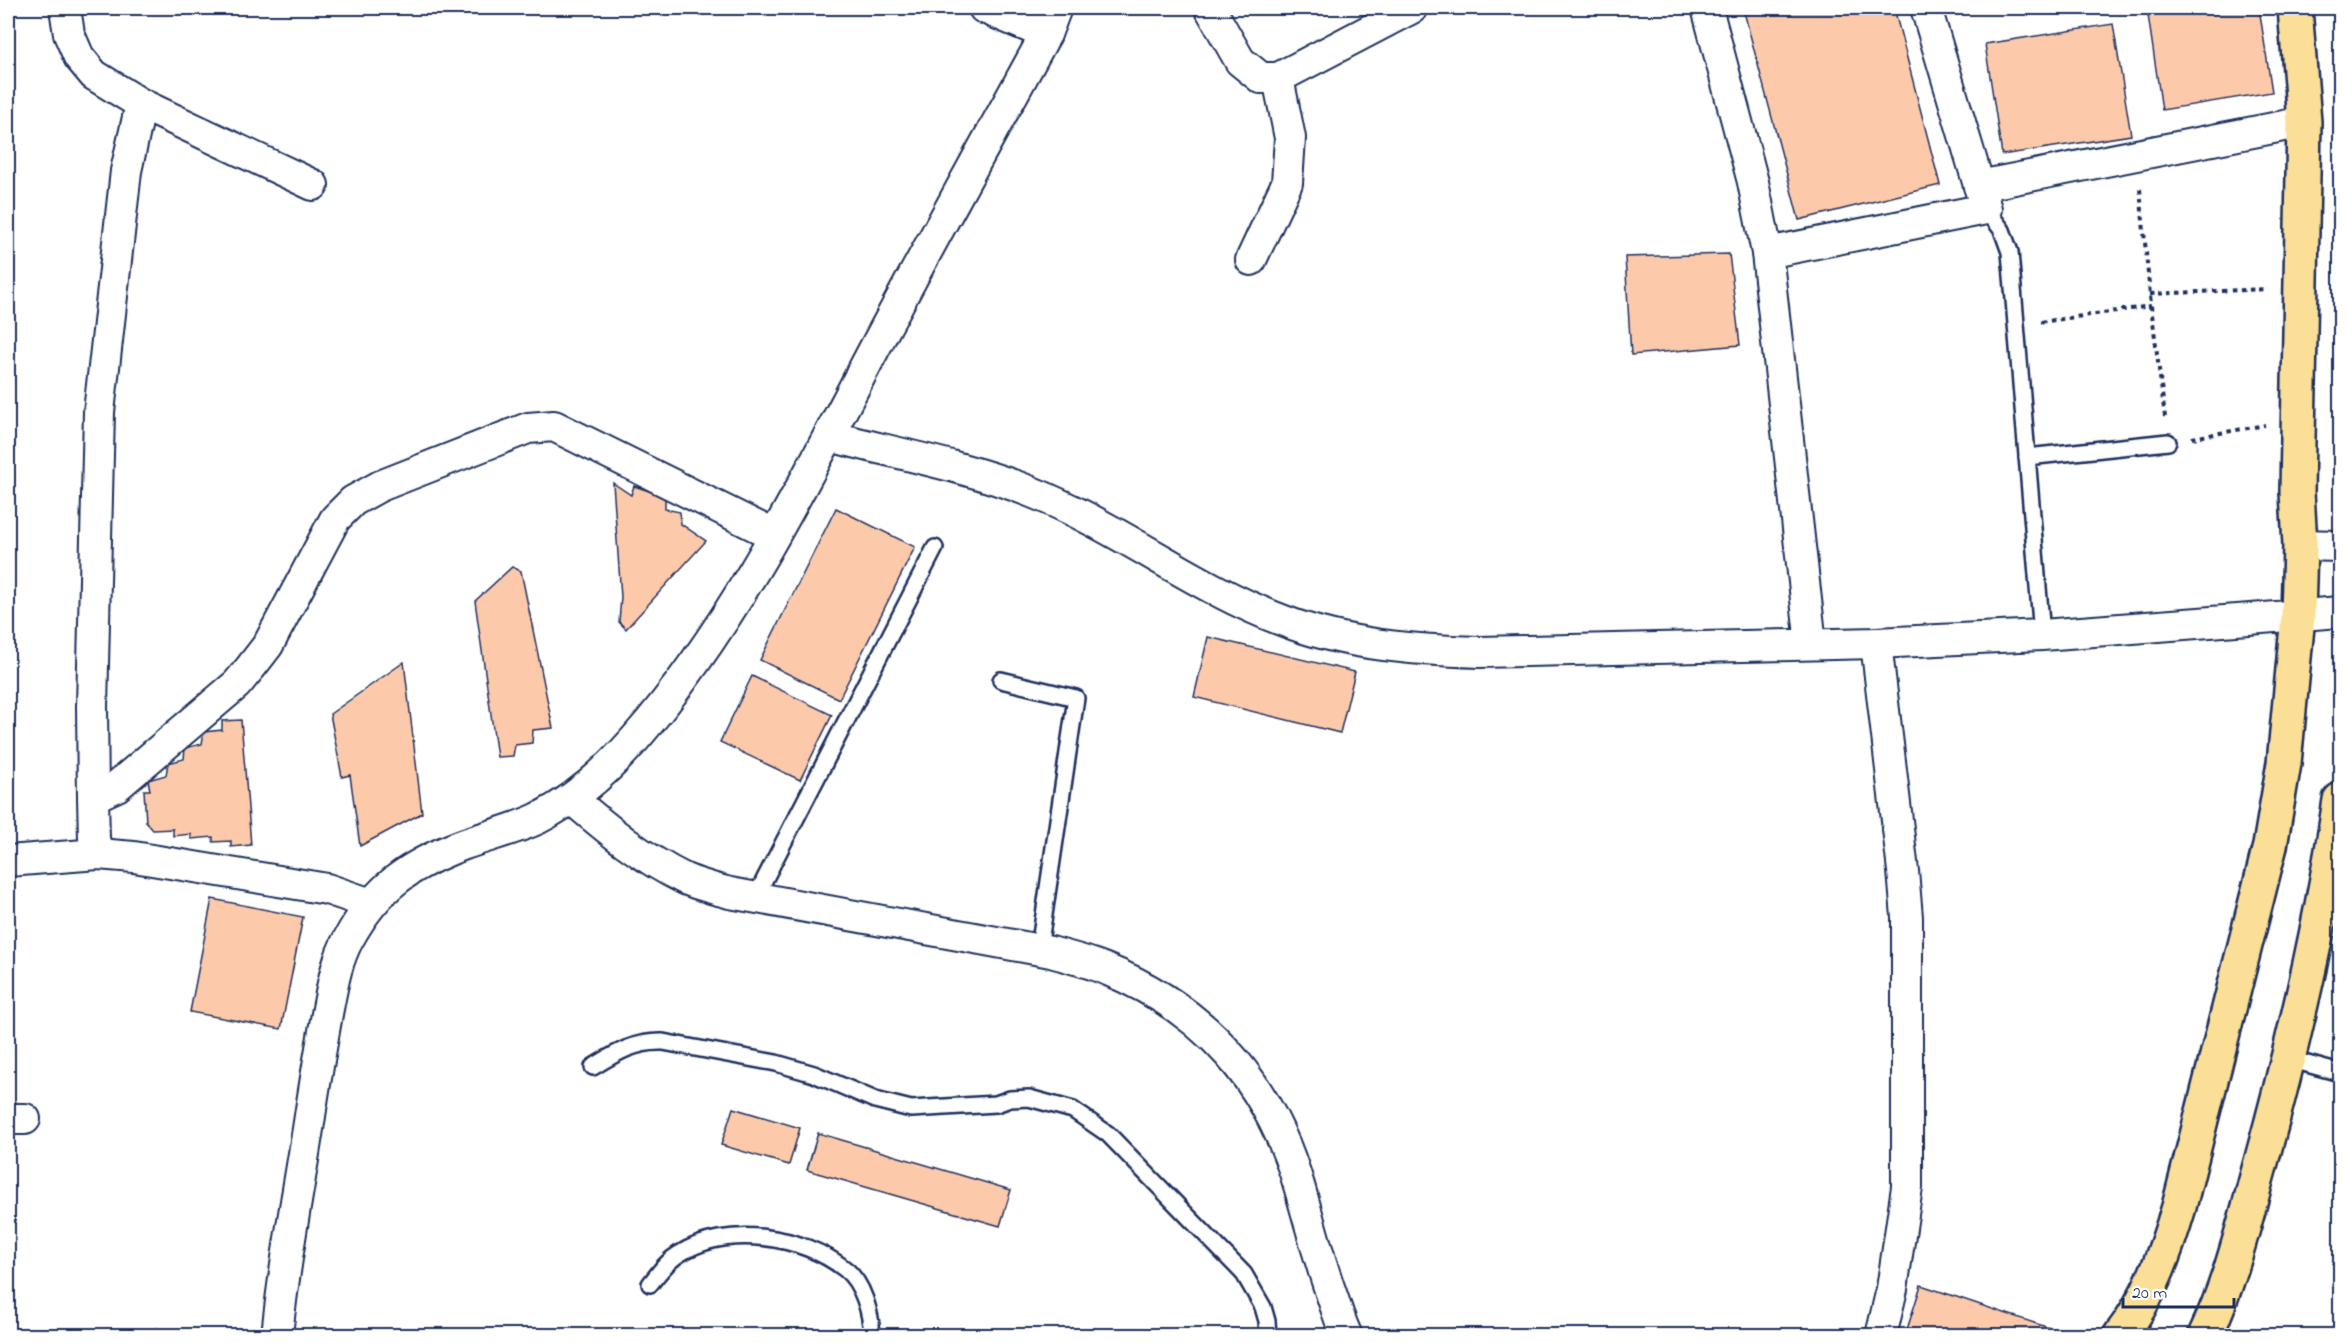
<svg xmlns="http://www.w3.org/2000/svg" width="2348" height="1343" viewBox="0 0 2348 1343" font-family="'Indie Flower',sans-serif">
<style>
.building{fill:#fccaab;stroke:#1b2f5e;stroke-width:1.5}
.lines{fill:none;stroke-linecap:round;stroke-linejoin:round}
.lane-casing{stroke:#1b2f5e;stroke-width:20}
.street-casing{stroke:#1b2f5e;stroke-width:34}
.primary-casing{stroke:#1b2f5e;stroke-width:38}
.path{stroke:#1b2f5e;stroke-width:4;stroke-dasharray:4.5 4.5;stroke-linecap:butt}
.lane{stroke:#fff;stroke-width:15}
.street{stroke:#fff;stroke-width:30}
.primary{stroke:#fbdf96;stroke-width:33}
</style>
<rect width="100%" height="100%" fill="#fff"/>
<filter id="ink" filterUnits="userSpaceOnUse"><feTurbulence type="fractalNoise" baseFrequency=".0167" numOctaves="2"/><feDisplacementMap in="SourceGraphic" scale="12" xChannelSelector="R" yChannelSelector="G"/><feConvolveMatrix kernelMatrix="1 2 1 2 8 2 1 2 1" color-interpolation-filters="sRGB"/></filter>
<g filter="url(#ink)">
<!-- building -->
<g class="building">
<path d="M1743,8h151l46,177 -141,35z"/>
<path d="M2147,8h112l13,84 -110,18z"/>
<path d="M2113,24l18,111 -129,20 -17,-111z"/>
<path d="M1729,254l11,91 -109,10 -6,-98z"/>
<path d="M613,483l18,12 3,-9 31,10v13l15,3 1,12 25,17 -80,88 -7,-7 2,-25z"/>
<path d="M836,508l79,39 -76,152 -79,-39z"/>
<path d="M512,567l9,4 32,157 -20,2 -1,13 -17,2 -2,11 -16,1 -22,-156z"/>
<path d="M1208,637l147,35 -15,61 -146,-36z"/>
<path d="M404,662l18,151 -62,33 -10,-71 -8,2 -12,-63z"/>
<path d="M752,676l80,39 -32,65 -80,-38z"/>
<path d="M241,720l10,125 -20,2v-6l-18,1v-5l-22,2v-5l-18,2v-7l-20,1 -7,-8 -2,-32h6l-2,-10 18,-5 2,-12 16,-4 1,-11 17,-4 2,-12 18,-2v-9z"/>
<path d="M212,899l91,18 -22,112 -91,-17z"/>
<path d="M733,1108l67,20 -11,37 -68,-20z"/>
<path d="M818,1133l193,57 -11,36 -193,-56z"/>
<path d="M1921,1285l149,50 -165,1z"/>
<path d="M156,1328l32,8h-34z"/>
</g>
<g class="lines">
<!-- lane casing -->
<g class="lane-casing">
<g id="lane">
<path d="M1986,209l16,21 8,22 32,383"/>
<path d="M2027,457l141,-15"/>
<path d="M1001,680l75,18 -37,251"/>
<path d="M755,898l180,-350"/>
<path d="M2289,1059l51,14"/>
<path d="M593,1067c23,-14 42,-26 70,-25l113,21 38,11 61,26 36,9 85,-5 14,-5 19,-1 44,12 35,24 136,140 19,33 4,14 1,15"/>
<path d="M650,1284c9,-11 17,-23 29,-30 48,-30 123,-19 166,15 18,14 26,44 27,67"/>
</g>
</g>
<!-- street casing -->
<g class="street-casing">
<g id="street">
<path d="M65,8l4,26 10,23 15,18 47,29 172,81"/>
<path d="M984,8l62,26"/>
<path d="M1210,8l30,53 21,17h17l134,-70"/>
<path d="M1707,8l46,174 14,71 44,391"/>
<path d="M1979,186l325,-64"/>
<path d="M1767,253l219,-44 -60,-201"/>
<path d="M1251,260l36,-77 3,-45 -12,-60"/>
<path d="M829,436c66,17 136,30 200,55 89,35 166,97 255,130 62,24 130,29 196,31l396,-9 166,-8 298,-23"/>
<path d="M2300,545l40,1"/>
<path d="M1876,643l27,228 4,46v270l-15,102 -11,47"/>
<path d="M93,797l-1,-90 7,-295 27,-241 15,-67"/>
<path d="M572,799c35,30 70,59 113,80 14,6 30,10 45,14l321,59c17,5 35,9 52,16 103,41 167,115 197,221 10,35 19,70 31,104 5,14 9,29 16,43"/>
<path d="M98,854l-4,-15 -1,-42 24,-11 120,-102 14,-17 17,-22 67,-126 18,-18 27,-15 148,-58 26,-2 220,109"/>
<path d="M8,861l90,-7 36,3 193,32 44,15"/>
<path d="M8,1119h17"/>
<path d="M277,1336c7,-74 22,-147 33,-220 5,-34 11,-68 17,-102 5,-26 9,-53 22,-76 28,-51 60,-73 113,-93 25,-9 51,-15 75,-26 38,-19 70,-48 98,-80 97,-111 168,-254 236,-384 57,-108 116,-214 175,-321l10,-26"/>
</g>
</g>
<!-- primary casing -->
<g class="primary-casing">
<g id="primary">
<path d="M2120,1336c30,-39 45,-82 59,-129l91,-361 14,-83 14,-147 2,-71 -3,-53 7,-370 -9,-114"/>
<path d="M2205,1336c26,-55 40,-116 56,-174 33,-120 61,-239 79,-362"/>
</g>
</g>
<!-- path -->
<g class="path">
<path d="M2140,189l11,117 14,111"/>
<path d="M2150,294l117,-5"/>
<path d="M2041,322l110,-16"/>
<path d="M2192,438l73,-13"/>
</g>
<!-- lane -->
<use href="#lane" class="lane"/>
<!-- street -->
<use href="#street" class="street"/>
<!-- primary -->
<use href="#primary" class="primary"/>
</g>
</g>
<!-- margin -->
<rect width="2348" height="1343" fill="none" stroke="#fff" stroke-width="30"/>
<rect x="15" y="15" width="2318" height="1313" fill="none" stroke="#1b2f5e" stroke-width="2" filter="url(#ink)"/>
<!-- scale -->
<path d="M2123 1298v9h111v-9" fill="none" stroke="#1b2f5e" stroke-width="3"/>
<text x="2132" y="1298" font-size="18" fill="#1b2f5e" stroke="#ffffff" stroke-width="4.5" paint-order="stroke">20 m</text>
</svg>
